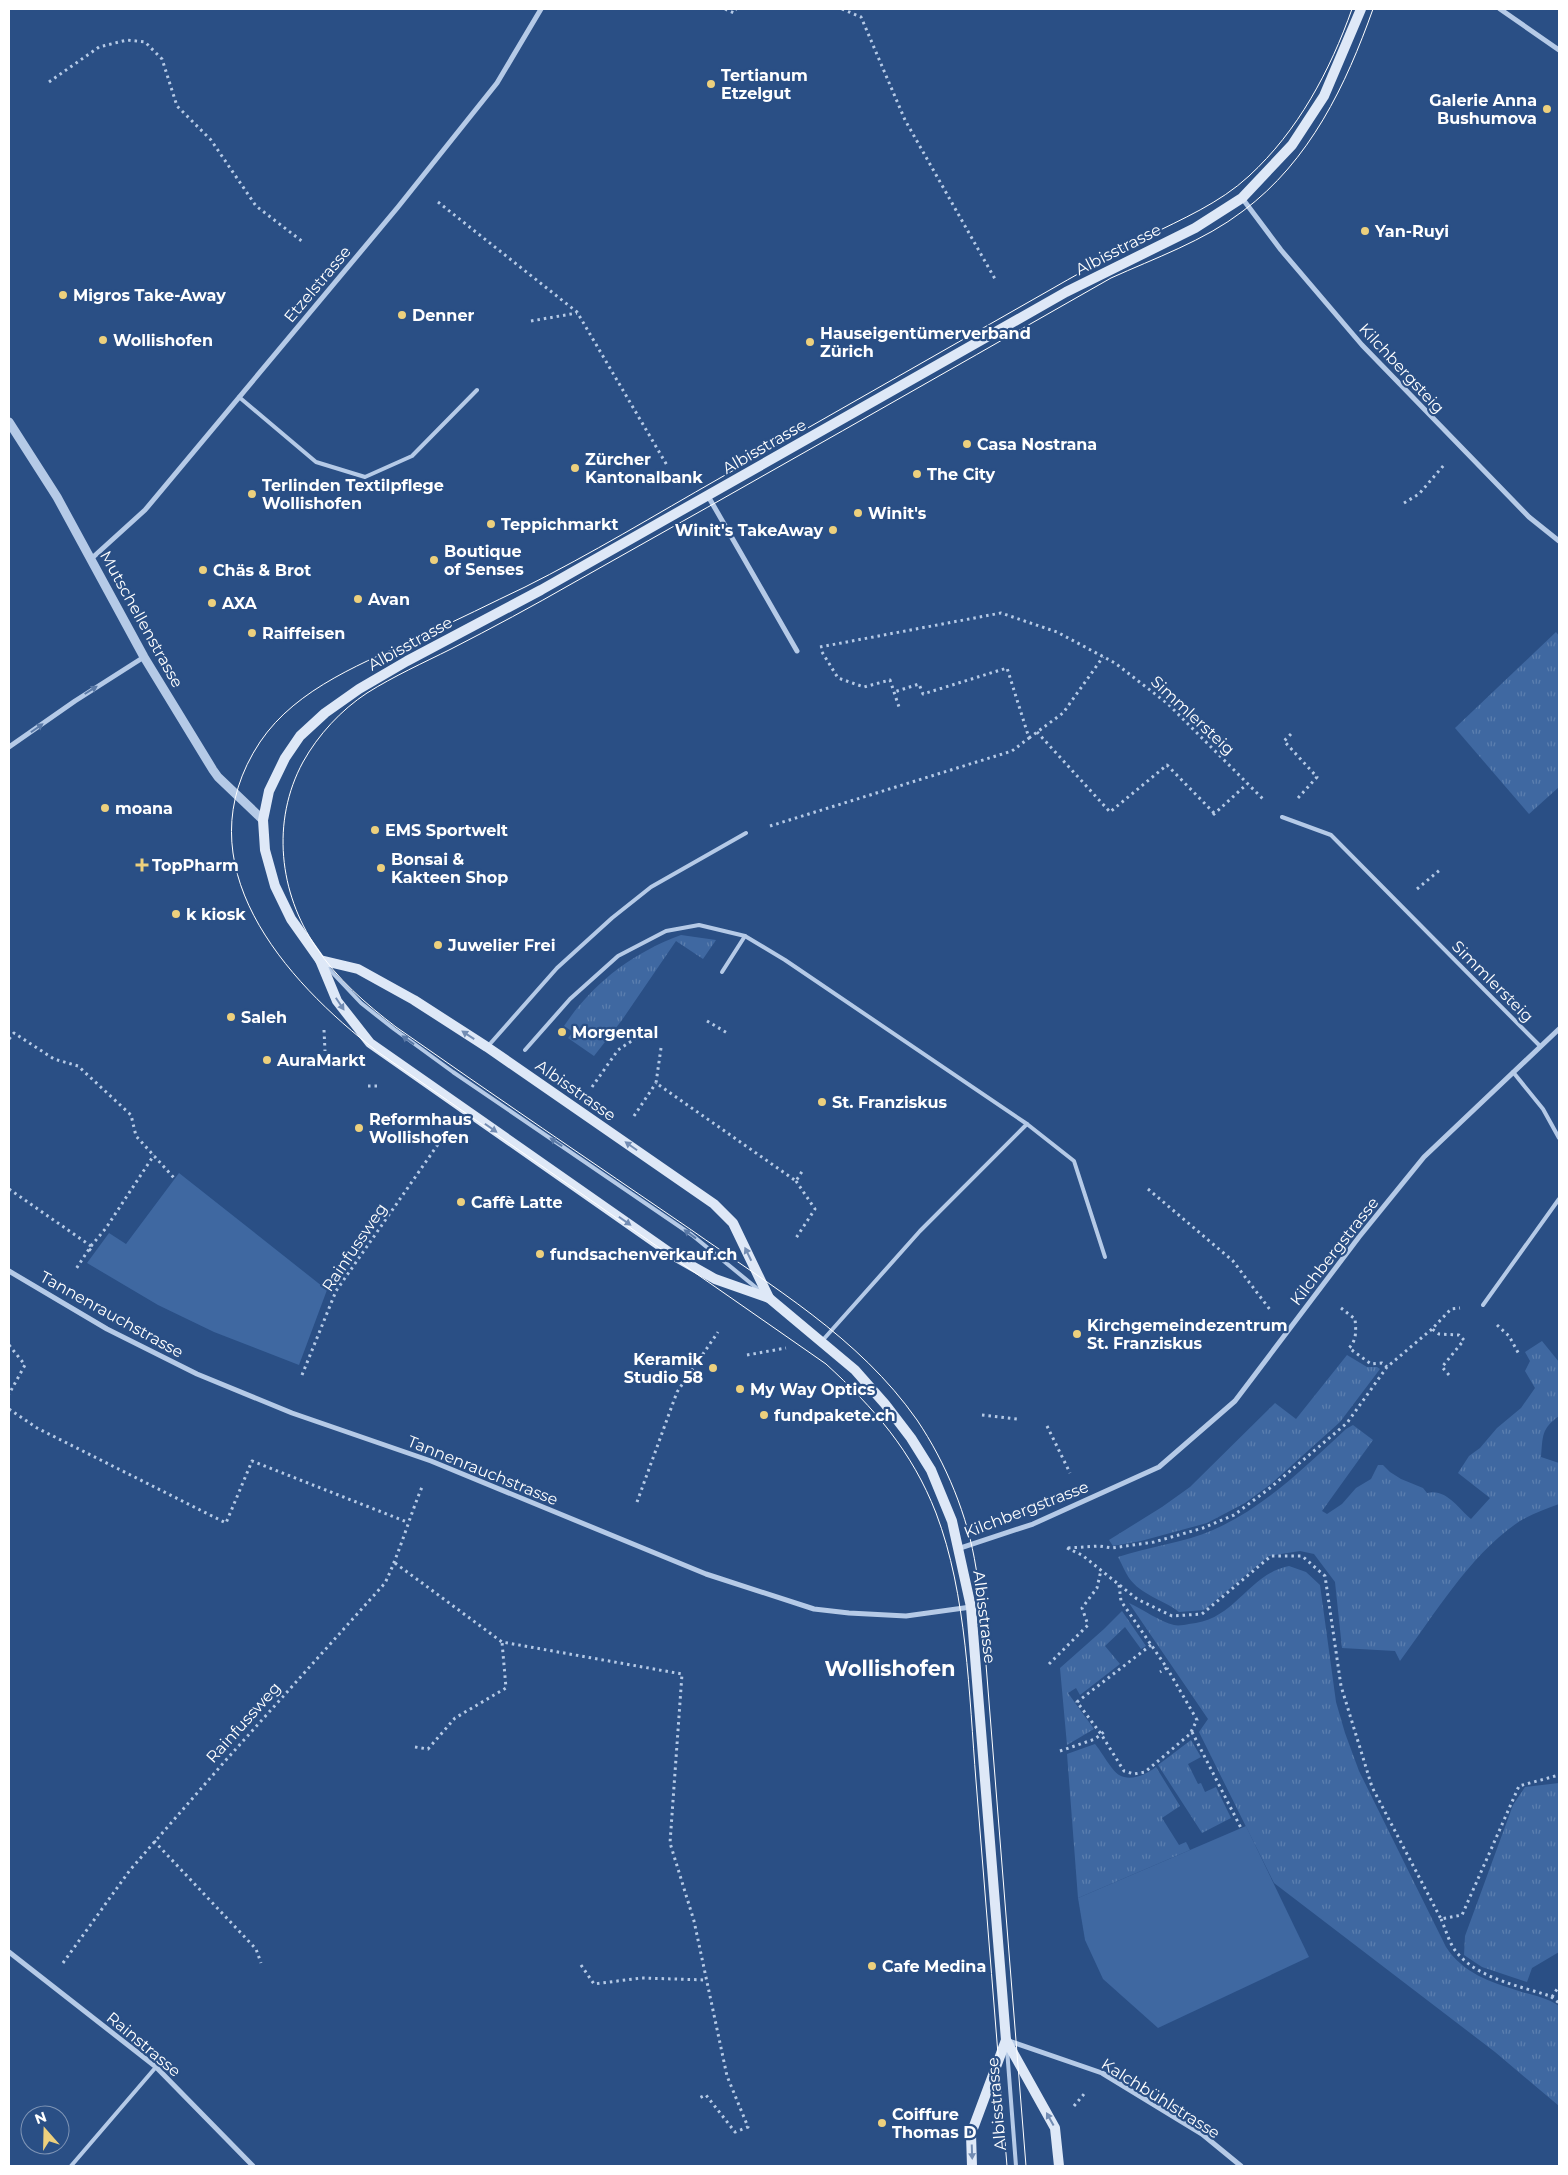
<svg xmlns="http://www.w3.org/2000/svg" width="1568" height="2175" viewBox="0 0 1568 2175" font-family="Montserrat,sans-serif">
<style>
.grass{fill:url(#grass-tufts)}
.green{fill:#3f68a1}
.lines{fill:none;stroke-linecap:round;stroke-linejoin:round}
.path{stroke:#b5cae7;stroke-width:3;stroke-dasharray:2.5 4;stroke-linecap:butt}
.service{stroke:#b5cae7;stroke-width:4}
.minor{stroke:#b5cae7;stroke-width:5}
.tertiary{stroke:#b5cae7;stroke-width:9}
.secondary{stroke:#dee8f7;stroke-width:10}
.tram{stroke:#fff;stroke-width:1}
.oneway{fill:#5b7aa7}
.oneway2{fill:#728cb3}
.poi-dot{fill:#edd07d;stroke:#2a4f85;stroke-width:2}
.labels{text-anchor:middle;stroke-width:4.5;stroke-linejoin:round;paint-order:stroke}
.poi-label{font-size:16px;font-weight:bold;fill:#fff;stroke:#2a4f85;text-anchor:start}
.street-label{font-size:16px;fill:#fff;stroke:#2a4f85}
.district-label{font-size:21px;font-weight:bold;fill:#fff;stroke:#2a4f85}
</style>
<defs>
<pattern id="grass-tufts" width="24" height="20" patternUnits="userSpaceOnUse" patternTransform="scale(1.25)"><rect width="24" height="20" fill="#3f68a1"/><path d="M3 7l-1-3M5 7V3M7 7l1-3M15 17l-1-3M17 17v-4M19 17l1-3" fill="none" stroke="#5c7faf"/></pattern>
</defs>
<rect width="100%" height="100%" fill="#2a4f85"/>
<!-- grass -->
<g class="grass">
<path d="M1556,632l3,4v151l-30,27 -74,-86z"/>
<path d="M681,935l35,5 -13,19 -27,-18 -54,79 -28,36 -26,-18 5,-6 -9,-6c29,-43 68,-73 117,-91z"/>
<path d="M1542,1341l17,21v54c-18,13 -16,20 -18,41l18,6v41c-13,5 -27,10 -39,17 -49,32 -85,93 -120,140l-5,-10 -53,-3 -7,-66 -21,-28 -14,-3 -31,5 -65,54 -25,2c-15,-12 -38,-17 -50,-34 -4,-6 -7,-14 -11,-21 30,-10 68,-15 95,-27 51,-22 93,-64 133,-101l7,-4 20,15 -51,71 5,3 15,-10 14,-16 15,-9 7,-14h5l7,7 11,7 22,9 4,5c19,-5 31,15 44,26l19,-21 -32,-25 11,-17 11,-8 17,-20 24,-20 14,-20 -10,-17 5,-10 -5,-9z"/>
<path d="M1347,1355l20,12h10l3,2 -40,53 -69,62 -26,19 -38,20 -66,18 -28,5 -4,-6 53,-33 28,-20 85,-84 21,16z"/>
<path d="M1289,1566l17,6 14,13 16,117 9,31 14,38 87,176c17,26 44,35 73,44 15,5 27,6 40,15v100l-64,-54 -221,-169 -75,-151 9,-13 -79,-116c13,6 32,19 45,22 4,1 11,0 15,-1 46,-3 59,-50 100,-58z"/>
<path d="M1122,1611l24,35 -5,3 -16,-22 -20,19 15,18 -40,31 -4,-7 -8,5 26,36 -27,16 -7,-77 44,-39z"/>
<path d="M1191,1740l10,17 -13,7 10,20 3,-1 4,9 11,-5 15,31 -29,15 -44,-68z"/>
<path d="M1095,1744c6,7 17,27 24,31 12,7 28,-1 37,-8l24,39 -18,12 17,27 7,-3 4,8 -112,48 -11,-144z"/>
<path d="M1559,1783v169l-27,16 -5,14 -45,-15 -18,-12 1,-19 48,-131 12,-18z"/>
</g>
<!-- green -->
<g class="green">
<path d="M179,1173l148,117 -28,75 -85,-33 -56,-27 -71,-42 22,-30 17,11z"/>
<path d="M1246,1826l63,131 -151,71 -55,-49 -18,-39 -7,-42z"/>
</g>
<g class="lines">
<!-- path -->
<g class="path">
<path d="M725,9l9,4 2,-4"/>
<path d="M842,9l19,8 44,103 90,159"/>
<path d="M49,82l50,-35 28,-7 18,2 17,17 15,47 34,34 45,66 47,36"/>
<path d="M438,202l139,110 91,155"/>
<path d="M531,321l46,-8"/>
<path d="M1404,503l15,-9 25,-29"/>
<path d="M820,647l181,-34 56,19 58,31 53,41 97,97"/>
<path d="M822,652l16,26 26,9 26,-7 10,30"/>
<path d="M1037,732l73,80 57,-47 48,49"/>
<path d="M1291,734l-7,7 33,36 -19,21"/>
<path d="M1029,738l34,-25 40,-56"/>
<path d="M1213,815l34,-31"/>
<path d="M770,826l242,-75 17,-13 -22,-70 -84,26 -4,-10 -25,8"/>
<path d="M1417,889l24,-20"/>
<path d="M707,1021l22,13"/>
<path d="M324,1030l1,21"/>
<path d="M9,1039l5,-6 40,26 24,7 53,49 5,21 39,43"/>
<path d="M661,1048l-5,35 140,98 7,-11"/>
<path d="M368,1086h12"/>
<path d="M592,1087l26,-37 24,-16"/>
<path d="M634,1116l22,-33"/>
<path d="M796,1181l19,28 -19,29"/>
<path d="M9,1189l82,57 -15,23"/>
<path d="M1148,1189l85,72 38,50"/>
<path d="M91,1246l15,-18 48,-73"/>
<path d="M89,1249l5,4"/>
<path d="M1341,1308l14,11c1,11 2,21 -6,29l22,16 11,-1 5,4"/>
<path d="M1497,1325l12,11 11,20"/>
<path d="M9,1345l16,20 -16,29"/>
<path d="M747,1355l39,-7"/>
<path d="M302,1375l34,-84 105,-151"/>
<path d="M1449,1375l-7,-8 22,-27 -5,-5 -20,-1 -7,-5 19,-20 9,-1"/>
<path d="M9,1409l28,19 189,95 26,-62 155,61"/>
<path d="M982,1415l35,4"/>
<path d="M1047,1426l23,47"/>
<path d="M637,1502l40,-110 41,-60"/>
<path d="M1067,1548l15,7 55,44 35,17 30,-2 69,-58h31l23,20 16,110 31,101 69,132 21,-4 57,-129 40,-11"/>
<path d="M1068,1548l31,-2 13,2 42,-6 49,-14 31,-13 36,-27 77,-65 40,-56 45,-38"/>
<path d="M395,1563l107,79 180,32 -12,169 24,78 33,155 21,51 -13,5 -29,-37 -9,4"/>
<path d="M1119,1585l2,16 46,67 -7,4"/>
<path d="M1151,1645l-74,57 24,32 23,37 10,3 11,-2 45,-38 7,-14 -30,-52"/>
<path d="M1049,1664l39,-39 -6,-17 15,-20 4,-18"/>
<path d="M1192,1732l49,96"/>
<path d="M415,1747l13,2 27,-31 51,-30 -4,-46"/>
<path d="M1060,1751l35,-12 10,-8"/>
<path d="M154,1841l102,108 5,14"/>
<path d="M1441,1919c5,11 9,27 17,35 22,25 62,32 92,42l9,7"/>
<path d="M63,1963l67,-93 96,-110 159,-177c15,-31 24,-65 37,-96"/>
<path d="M581,1965l13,19 47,-6 66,2"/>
<path d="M1552,1997l7,-11"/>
<path d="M1074,2106l10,-12"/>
</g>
<!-- service -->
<g class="service">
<path d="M239,397l77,65 49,15 47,-21 65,-66"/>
<path d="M1282,817l49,18 209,211"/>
<path d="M327,967l34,36 33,26 59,43 239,163 67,55"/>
<path d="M722,972l23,-36"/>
<path d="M489,1045l68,-77 55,-50 39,-31 95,-54"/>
<path d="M525,1050l45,-51 48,-43 48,-25 33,-6 46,11 40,24 242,164 -107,107 -98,110"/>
<path d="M1513,1072l30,37 16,29"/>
<path d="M1027,1124l47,37 31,96"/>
<path d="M1483,1305l76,-106"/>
<path d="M1007,2049l9,117"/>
<path d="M71,2166l85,-99"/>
</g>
<!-- minor -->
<g class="minor">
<path d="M1500,9l59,41"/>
<path d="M1242,198l39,52 81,95 167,172 30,24"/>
<path d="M708,496l89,155"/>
<path d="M91,559l54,-49 253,-303 99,-124 44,-74"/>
<path d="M9,747l66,-46 69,-44"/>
<path d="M9,1271l98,58 90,45 95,39 139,48 275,113 108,35 35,4 57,3 65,-9"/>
<path d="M960,1548l73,-24 126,-57 76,-66 124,-164 65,-80 135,-128"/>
<path d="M9,1952l147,115 97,99"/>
<path d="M1009,2041l93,32 100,61 39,32"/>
</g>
<!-- tertiary -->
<path class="tertiary" d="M9,422l48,75 87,160 69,113 5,7 45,43"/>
<!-- secondary -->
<g class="secondary">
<path d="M320,960l38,9 56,31 73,47 227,157 19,19 36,75"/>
<path d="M1006,2040l49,88 4,38"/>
<path d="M972,2166l-1,-32 35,-94 -35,-433 -19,-86 -21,-51 -20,-32 -26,-34 -30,-34 -86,-72 -54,-19 -39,-22 -306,-214 -33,-42 -17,-41 -29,-41 -16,-33 -10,-36 -2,-30 6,-29 16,-33 15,-22 25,-23 34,-24 48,-28 134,-71 525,-298 129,-64 47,-30 50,-53 32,-49 37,-87"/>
</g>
<!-- tram -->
<g class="tram">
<path d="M1007,2166c-10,-128 -21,-257 -31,-385 -7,-86 -9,-187 -40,-268 -24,-62 -62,-105 -110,-149l-448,-312c-94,-72 -198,-189 -118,-310 37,-55 106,-80 164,-107 34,-15 67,-32 101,-48 66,-33 130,-72 195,-109 107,-61 214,-122 321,-183 35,-20 70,-40 105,-58 36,-18 74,-34 103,-61 49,-45 81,-105 103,-167"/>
<path d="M1026,2166l-42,-527c-3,-24 -4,-48 -8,-71 -8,-52 -30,-105 -59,-148 -58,-83 -146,-134 -227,-191 -98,-67 -197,-134 -294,-202 -30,-23 -59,-48 -80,-80 -37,-54 -45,-126 -13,-185 15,-27 38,-52 64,-69 27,-17 56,-30 84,-44 41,-21 82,-43 122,-66 180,-101 359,-203 538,-305 44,-20 93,-37 132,-67 67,-50 103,-126 130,-202"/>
</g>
</g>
<!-- one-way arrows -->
<defs><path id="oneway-solid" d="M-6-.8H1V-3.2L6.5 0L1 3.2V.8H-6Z" transform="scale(1.25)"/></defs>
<g class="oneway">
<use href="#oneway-solid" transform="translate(91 690) rotate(-32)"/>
<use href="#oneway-solid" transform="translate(37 728) rotate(-35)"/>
<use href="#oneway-solid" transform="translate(408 1040) rotate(-144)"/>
<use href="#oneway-solid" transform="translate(556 1142) rotate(-146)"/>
<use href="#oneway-solid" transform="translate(690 1234) rotate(-144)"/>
</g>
<g class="oneway2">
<use href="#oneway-solid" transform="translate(340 1004) rotate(56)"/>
<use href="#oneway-solid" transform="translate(468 1035) rotate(-147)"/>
<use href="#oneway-solid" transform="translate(491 1128) rotate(35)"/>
<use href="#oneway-solid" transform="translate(631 1146) rotate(-145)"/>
<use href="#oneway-solid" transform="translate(625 1221) rotate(35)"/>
<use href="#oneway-solid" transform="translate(748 1254) rotate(-116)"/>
<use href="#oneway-solid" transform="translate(1050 2119) rotate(-119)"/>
<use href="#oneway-solid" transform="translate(972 2152) rotate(88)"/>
</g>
<!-- markers -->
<g class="poi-dot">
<circle cx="711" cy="84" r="5"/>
<circle cx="1547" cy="109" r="5"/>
<circle cx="1365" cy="231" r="5"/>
<circle cx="63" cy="295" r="5"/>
<circle cx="402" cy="315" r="5"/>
<circle cx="103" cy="340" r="5"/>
<circle cx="810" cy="342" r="5"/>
<circle cx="967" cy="444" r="5"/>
<circle cx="575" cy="468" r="5"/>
<circle cx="917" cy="474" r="5"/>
<circle cx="252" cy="494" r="5"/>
<circle cx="858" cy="513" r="5"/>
<circle cx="491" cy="524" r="5"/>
<circle cx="833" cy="530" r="5"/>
<circle cx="434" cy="560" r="5"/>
<circle cx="203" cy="570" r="5"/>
<circle cx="358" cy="599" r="5"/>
<circle cx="212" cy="603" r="5"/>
<circle cx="252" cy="633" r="5"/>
<circle cx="105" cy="808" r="5"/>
<circle cx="375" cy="830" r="5"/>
<path d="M139.5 857.5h5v5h5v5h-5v5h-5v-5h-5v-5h5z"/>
<circle cx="381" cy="868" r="5"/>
<circle cx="176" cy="914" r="5"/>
<circle cx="438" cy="945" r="5"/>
<circle cx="231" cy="1017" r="5"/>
<circle cx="562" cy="1032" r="5"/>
<circle cx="267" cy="1060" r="5"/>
<circle cx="822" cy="1102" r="5"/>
<circle cx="359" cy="1128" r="5"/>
<circle cx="461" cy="1202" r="5"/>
<circle cx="540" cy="1254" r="5"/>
<circle cx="1077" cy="1334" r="5"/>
<circle cx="713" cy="1368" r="5"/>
<circle cx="740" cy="1389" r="5"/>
<circle cx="764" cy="1415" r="5"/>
<circle cx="872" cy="1966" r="5"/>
<circle cx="882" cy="2123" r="5"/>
</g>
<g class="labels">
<!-- poi labels -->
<g class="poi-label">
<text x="721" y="81">Tertianum<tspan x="721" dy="18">Etzelgut</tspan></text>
<text x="1537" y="106" text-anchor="end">Galerie Anna<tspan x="1537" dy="18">Bushumova</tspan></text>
<text x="1375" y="237">Yan-Ruyi</text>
<text x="73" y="301">Migros Take-Away</text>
<text x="412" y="321">Denner</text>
<text x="820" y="339">Hauseigentümerverband<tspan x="820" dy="18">Zürich</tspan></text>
<text x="113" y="346">Wollishofen</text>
<text x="977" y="450">Casa Nostrana</text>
<text x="585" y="465">Zürcher<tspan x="585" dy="18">Kantonalbank</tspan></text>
<text x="927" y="480">The City</text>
<text x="262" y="491">Terlinden Textilpflege<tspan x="262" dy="18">Wollishofen</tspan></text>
<text x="868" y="519">Winit's</text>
<text x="501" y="530">Teppichmarkt</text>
<text x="823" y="536" text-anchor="end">Winit's TakeAway</text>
<text x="444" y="557">Boutique<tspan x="444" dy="18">of Senses</tspan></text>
<text x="213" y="576">Chäs &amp; Brot</text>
<text x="368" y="605">Avan</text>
<text x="222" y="609">AXA</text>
<text x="262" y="639">Raiffeisen</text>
<text x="115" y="814">moana</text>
<text x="385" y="836">EMS Sportwelt</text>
<text x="391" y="865">Bonsai &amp;<tspan x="391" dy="18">Kakteen Shop</tspan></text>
<text x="152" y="871">TopPharm</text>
<text x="186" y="920">k kiosk</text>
<text x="448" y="951">Juwelier Frei</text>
<text x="241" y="1023">Saleh</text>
<text x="572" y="1038">Morgental</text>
<text x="277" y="1066">AuraMarkt</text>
<text x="832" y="1108">St. Franziskus</text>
<text x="369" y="1125">Reformhaus<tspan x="369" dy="18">Wollishofen</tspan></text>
<text x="471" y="1208">Caffè Latte</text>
<text x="550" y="1260">fundsachenverkauf.ch</text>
<text x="1087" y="1331">Kirchgemeindezentrum<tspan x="1087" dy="18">St. Franziskus</tspan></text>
<text x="703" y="1365" text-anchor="end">Keramik<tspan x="703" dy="18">Studio 58</tspan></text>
<text x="750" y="1395">My Way Optics</text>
<text x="774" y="1421">fundpakete.ch</text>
<text x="882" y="1972">Cafe Medina</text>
<text x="892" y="2120">Coiffure<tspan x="892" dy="18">Thomas D</tspan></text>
</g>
<!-- street labels -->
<g class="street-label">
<text transform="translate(1118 249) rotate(-27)" y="6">Albisstrasse</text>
<text transform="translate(317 284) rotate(-50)" y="6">Etzelstrasse</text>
<text transform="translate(1402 368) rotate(47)" y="6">Kilchbergsteig</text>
<text transform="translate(764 446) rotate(-30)" y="6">Albisstrasse</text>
<text transform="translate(142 619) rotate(61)" y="6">Mutschellenstrasse</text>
<text transform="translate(410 643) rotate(-29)" y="6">Albisstrasse</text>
<text transform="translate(1193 715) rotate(43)" y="6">Simmlersteig</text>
<text transform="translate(1493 981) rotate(45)" y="6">Simmlersteig</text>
<text transform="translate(576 1090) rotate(35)" y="6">Albisstrasse</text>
<text transform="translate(354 1247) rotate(-56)" y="6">Rainfussweg</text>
<text transform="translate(1334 1251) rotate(-52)" y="6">Kilchbergstrasse</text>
<text transform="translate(112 1314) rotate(29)" y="6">Tannenrauchstrasse</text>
<text transform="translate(483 1470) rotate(22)" y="6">Tannenrauchstrasse</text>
<text transform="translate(1026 1509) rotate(-21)" y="6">Kilchbergstrasse</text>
<text transform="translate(985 1617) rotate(83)" y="6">Albisstrasse</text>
<text transform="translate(243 1722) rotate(-48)" y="6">Rainfussweg</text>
<text transform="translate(144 2044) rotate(40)" y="6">Rainstrasse</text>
<text transform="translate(1161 2098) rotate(32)" y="6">Kalchbühlstrasse</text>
<text transform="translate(996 2104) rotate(-95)" y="6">Albisstrasse</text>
</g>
<!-- district labels -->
<g class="district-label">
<text x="890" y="1676">Wollishofen</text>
</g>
</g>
<!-- border -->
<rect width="1568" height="2175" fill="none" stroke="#ffffff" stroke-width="20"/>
<!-- north arrow -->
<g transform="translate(45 2130) rotate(340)"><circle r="24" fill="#2a4f85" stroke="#7f95b6"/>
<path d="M0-4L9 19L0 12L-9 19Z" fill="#edd07d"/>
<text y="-8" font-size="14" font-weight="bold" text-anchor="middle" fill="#ffffff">N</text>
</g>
</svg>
